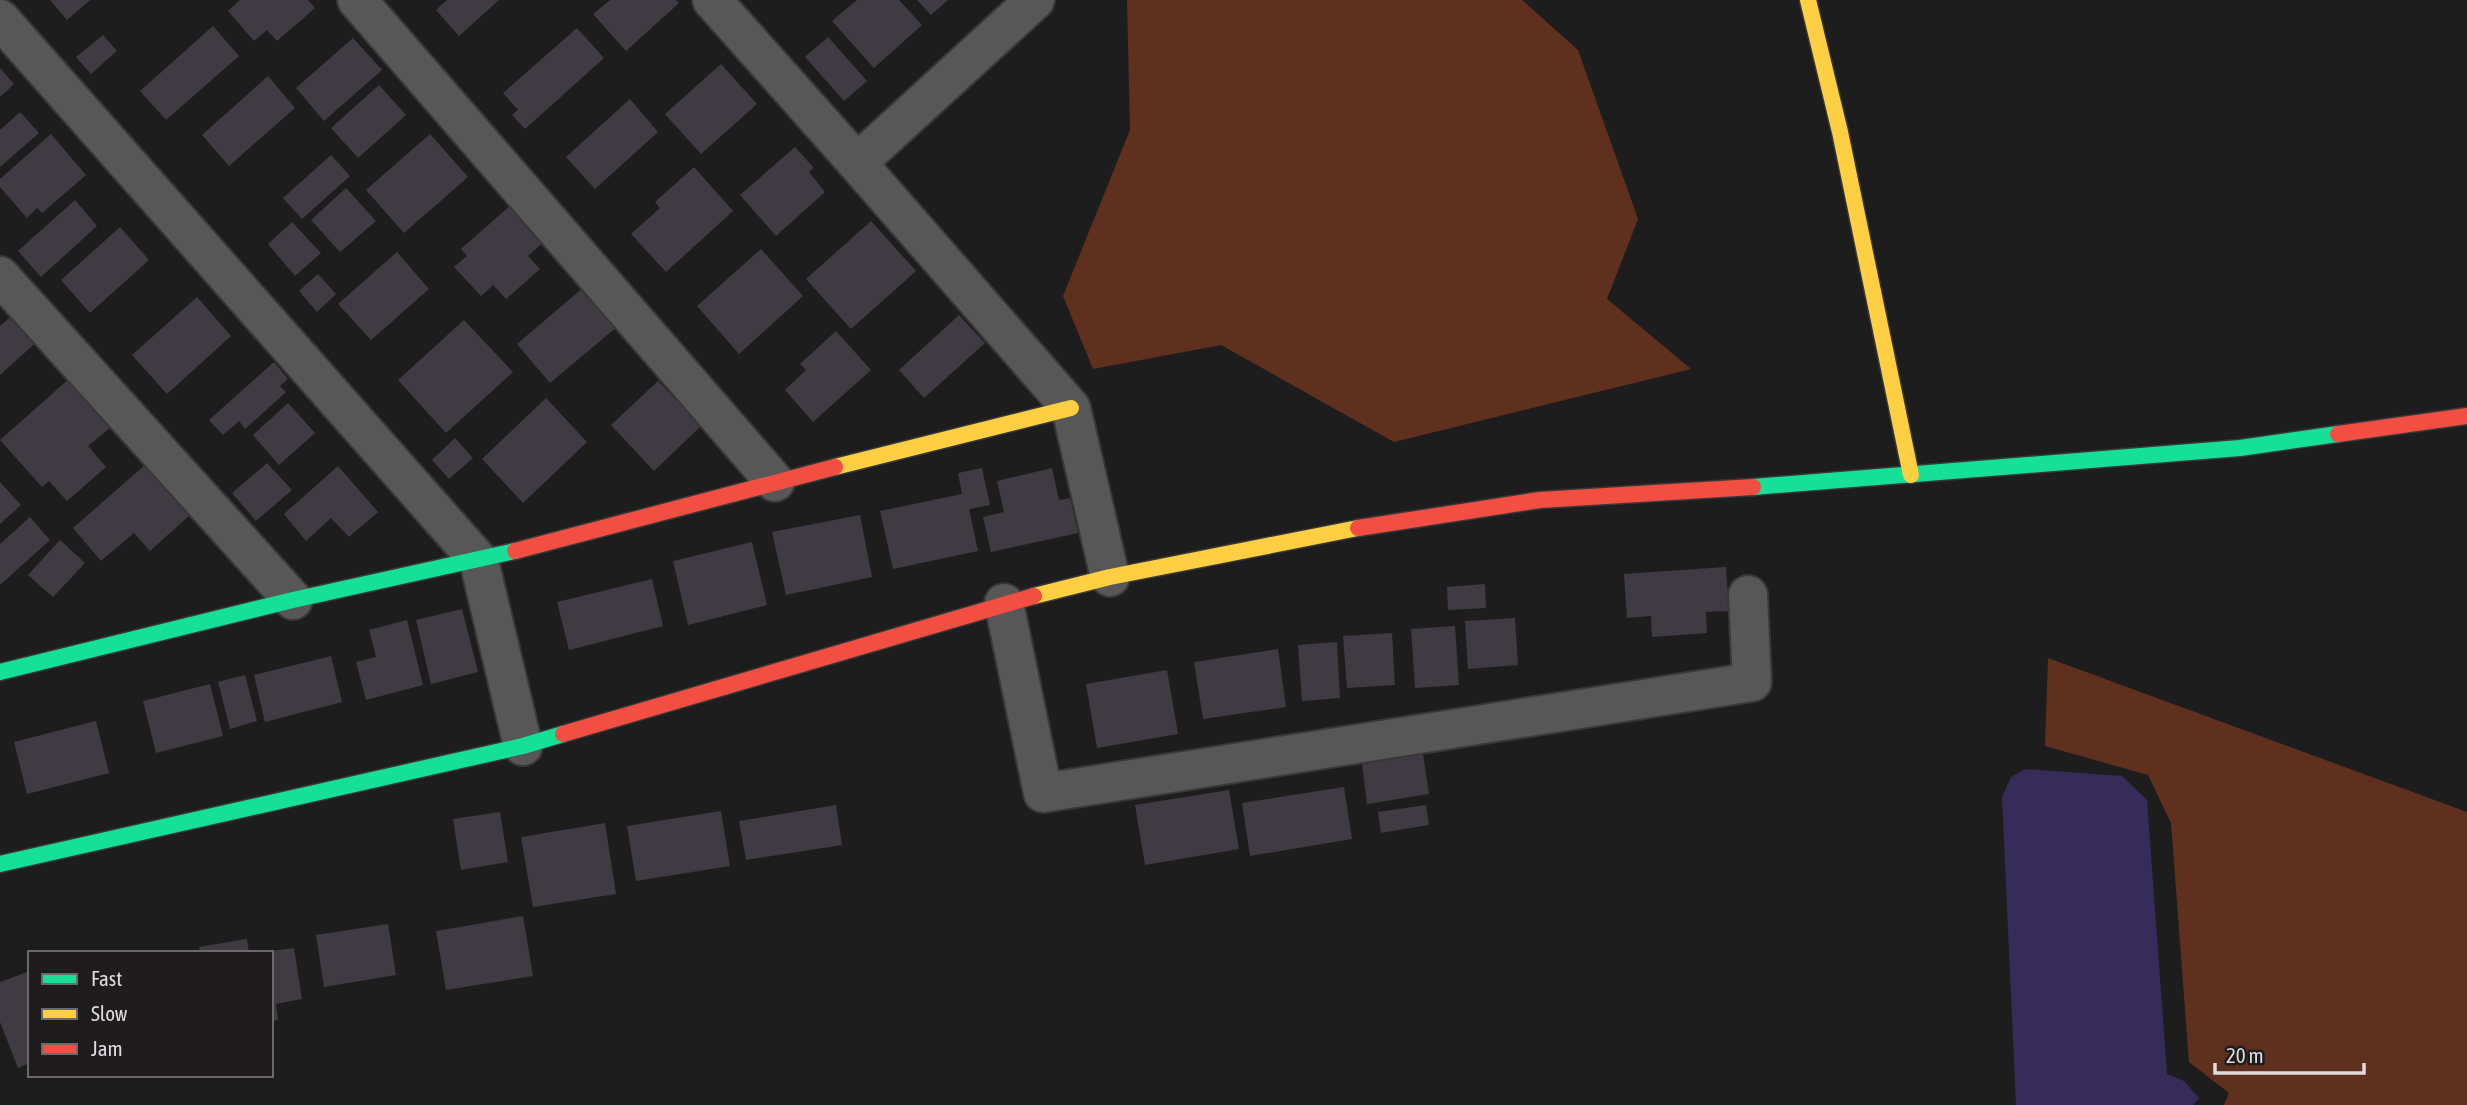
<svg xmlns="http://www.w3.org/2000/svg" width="2467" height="1105" viewBox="0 0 2467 1105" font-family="'Asap Condensed',sans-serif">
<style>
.forest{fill:#60301f}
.water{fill:#352c5a}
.building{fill:#403a42}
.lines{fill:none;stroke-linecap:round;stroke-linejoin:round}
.street-casing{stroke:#393839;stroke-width:42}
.fast-casing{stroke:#393839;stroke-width:19}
.slow-casing{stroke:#393839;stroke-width:19}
.jam-casing{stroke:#393839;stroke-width:19}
.street{stroke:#575757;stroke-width:38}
.fast{stroke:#16e098;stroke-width:16}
.slow{stroke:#ffcf43;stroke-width:16}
.jam{stroke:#f24e42;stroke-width:16}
</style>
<rect width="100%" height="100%" fill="#1e1d1e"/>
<!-- forest -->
<g class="forest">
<path d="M1127,0h395l56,50 60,169 -31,80 84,70 -297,73 -173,-97 -128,24 -30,-73 67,-166z"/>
<path d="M2048,658l419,154v293h-243l5,-12 -40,-31 -18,-239 -23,-48 -103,-29z"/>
</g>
<!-- water -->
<path class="water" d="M2025,769l97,7 25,24 20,274 17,7 15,17 -6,7h-177l-14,-308 9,-20z"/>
<!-- building -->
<g class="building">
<path d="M50,0h40l-23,20z"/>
<path d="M240,0h68l7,8 -38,33 -10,-11 -13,11 -26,-30z"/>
<path d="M447,0h52l-40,36 -23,-26z"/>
<path d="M610,0h66l3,3 -53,48 -33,-37z"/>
<path d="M857,0h42l23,25 -48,43 -42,-47z"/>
<path d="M917,0h31l-17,15z"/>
<path d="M213,26l26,30 -73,64 -26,-29z"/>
<path d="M577,28l27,30 -79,71 -13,-14 6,-5 -15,-17z"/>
<path d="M103,35l14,16 -26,23 -15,-17z"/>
<path d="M828,37l39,44 -23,20 -39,-44z"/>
<path d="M353,38l29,32 -58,51 -28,-33z"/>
<path d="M721,64l36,40 -56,50 -36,-40z"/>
<path d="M0,68l14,16 -14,13z"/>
<path d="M268,76l27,32 -66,58 -27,-31z"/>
<path d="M379,85l27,30 -48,43 -27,-30z"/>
<path d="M630,99l28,33 -63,57 -29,-32z"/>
<path d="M20,112l19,21 -39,34v-37z"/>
<path d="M51,134l35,41 -44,38 -5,-5 -10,10 -27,-31v-8z"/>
<path d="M430,134l38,43 -64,56 -38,-43z"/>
<path d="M795,147l19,21 -5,4 16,20 -49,44 -36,-41z"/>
<path d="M331,155l19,21 -48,43 -19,-21z"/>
<path d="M694,167l39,44 -67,61 -35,-38 29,-26 -5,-6z"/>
<path d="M346,188l30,33 -36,31 -29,-32z"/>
<path d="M75,200l22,26 -56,51 -23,-26z"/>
<path d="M513,203l33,37 -18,16 12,13 -34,30 -13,-14 -12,11 -27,-29 13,-11 -6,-7z"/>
<path d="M871,221l45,50 -65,58 -45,-50z"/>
<path d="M292,222l29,31 -26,23 -27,-32z"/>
<path d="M120,227l29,33 -59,53 -29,-33z"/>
<path d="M761,249l42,47 -64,58 -42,-48z"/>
<path d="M397,252l32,37 -58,51 -33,-36z"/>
<path d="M318,274l18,20 -19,18 -18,-21z"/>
<path d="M584,287l34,39 -68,57 -33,-39z"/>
<path d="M197,297l34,39 -64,58 -35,-39z"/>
<path d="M18,310l24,27 -42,38v-49z"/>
<path d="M959,315l26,28 -61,55 -25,-28z"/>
<path d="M464,320l49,52 -67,61 -48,-53z"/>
<path d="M836,331l35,39 -58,52 -28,-32 21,-20 -6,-6z"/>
<path d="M274,362l14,17 -8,7 6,6 -41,37 -6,-8 -16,14 -14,-15z"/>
<path d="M69,379l42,48 -23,19 18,21 -39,34 -18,-20 -7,6 -42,-47z"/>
<path d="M658,381l43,45 -47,45 -43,-46z"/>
<path d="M546,398l41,44 -64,61 -41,-44z"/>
<path d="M288,403l27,30 -36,32 -26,-30z"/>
<path d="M455,438l18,20 -24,21 -17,-19z"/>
<path d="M267,463l25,27 -36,31 -24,-28z"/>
<path d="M146,464l45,50 -41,37 -16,-18 -33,28 -28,-33z"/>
<path d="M338,466l40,46 -29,25 -18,-19 -25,23 -22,-27z"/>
<path d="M982,468l8,37 -21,4 9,42 -85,18 -13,-58 82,-17 -4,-21z"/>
<path d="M1052,468l7,32 11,-2 8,35 -87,19 -8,-35 21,-5 -7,-31z"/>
<path d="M0,482l21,23 -21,19z"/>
<path d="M860,515l12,62 -86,18 -14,-63z"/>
<path d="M30,517l20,23 -50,45v-41z"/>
<path d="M60,540l25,23 -32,34 -25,-22z"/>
<path d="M752,542l15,63 -79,20 -15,-64z"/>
<path d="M1726,567l3,44 -23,1 1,21 -55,4 -1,-21 -24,2 -3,-44z"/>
<path d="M652,579l11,47 -94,24 -12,-48z"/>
<path d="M1485,584l1,24 -38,2 -1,-23z"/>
<path d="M462,609l16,63 -47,12 -15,-64z"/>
<path d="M1515,618l3,47 -50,4 -3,-48z"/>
<path d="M407,620l16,65 -57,15 -10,-38 20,-5 -7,-27z"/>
<path d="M1455,626l4,59 -44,3 -4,-59z"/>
<path d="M1392,633l3,52 -48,3 -4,-52z"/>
<path d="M1337,642l3,56 -38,3 -4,-56z"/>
<path d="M1278,649l8,58 -83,12 -9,-57z"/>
<path d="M331,656l11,46 -77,20 -11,-47z"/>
<path d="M1167,670l11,64 -81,14 -11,-64z"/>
<path d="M245,675l12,46 -27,8 -12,-47z"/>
<path d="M210,684l13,52 -67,17 -13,-52z"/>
<path d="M96,721l13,52 -82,21 -13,-52z"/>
<path d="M1423,754l6,40 -62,10 -5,-40z"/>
<path d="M1344,787l8,52 -102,17 -8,-53z"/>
<path d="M1229,790l10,59 -94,16 -10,-60z"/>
<path d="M836,805l6,40 -96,15 -7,-39z"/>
<path d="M1426,805l3,20 -48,8 -3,-21z"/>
<path d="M721,811l9,55 -94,15 -9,-55z"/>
<path d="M500,812l8,50 -47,8 -8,-51z"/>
<path d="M605,823l11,71 -83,13 -12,-70z"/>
<path d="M523,916l10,60 -87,14 -10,-59z"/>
<path d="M388,924l8,51 -72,12 -8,-52z"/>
<path d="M247,939l2,14h-49l-1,-6z"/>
<path d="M294,948l8,51 -26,5 2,16 -7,1v-70z"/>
<path d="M30,971v92l-12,5 -18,-46v-40z"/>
</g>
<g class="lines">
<!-- street casing -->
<g class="street-casing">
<g id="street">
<path d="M357,0l418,482"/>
<path d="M712,0l145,163 214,245 39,169"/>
<path d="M0,19l479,542 44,185"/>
<path d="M857,163l178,-163"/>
<path d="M0,276l293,324"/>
<path d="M1004,603l39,190 709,-111 -4,-87"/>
</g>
</g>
<!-- fast casing -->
<g class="fast-casing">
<g id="fast">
<path d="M1753,487l487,-39 98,-14"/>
<path d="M0,672l293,-72 222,-49"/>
<path d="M0,864l523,-118 40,-12"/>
</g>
</g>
<!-- slow casing -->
<g class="slow-casing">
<g id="slow">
<path d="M1808,0l32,132 71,343"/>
<path d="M835,467l236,-59"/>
<path d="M1034,596l76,-19 248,-49"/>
</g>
</g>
<!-- jam casing -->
<g class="jam-casing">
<g id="jam">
<path d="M2338,434l129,-18"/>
<path d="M1358,528l182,-28 213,-13"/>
<path d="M515,551l320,-84"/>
<path d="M563,734l471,-138"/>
</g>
</g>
<!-- street -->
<use href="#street" class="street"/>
<!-- fast -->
<use href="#fast" class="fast"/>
<!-- slow -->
<use href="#slow" class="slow"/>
<!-- jam -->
<use href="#jam" class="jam"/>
</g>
<!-- legend -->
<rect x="28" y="951" width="245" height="126" fill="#1f1c1e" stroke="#6c696b" stroke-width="2"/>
<rect x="42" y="974" width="35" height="10" fill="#16e098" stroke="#6c696b" stroke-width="2"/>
<text x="91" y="986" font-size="21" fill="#dfdcde">Fast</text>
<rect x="42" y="1009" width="35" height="10" fill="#ffcf43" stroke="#6c696b" stroke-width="2"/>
<text x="91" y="1021" font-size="21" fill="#dfdcde">Slow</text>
<rect x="42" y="1044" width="35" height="10" fill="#f24e42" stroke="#6c696b" stroke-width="2"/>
<text x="91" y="1056" font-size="21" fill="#dfdcde">Jam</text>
<!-- scale -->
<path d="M2215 1063v10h149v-10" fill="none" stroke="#dfdcde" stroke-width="3.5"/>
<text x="2226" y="1063" font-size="21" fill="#dfdcde" stroke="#1f1c1e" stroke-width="5" paint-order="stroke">20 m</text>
</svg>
